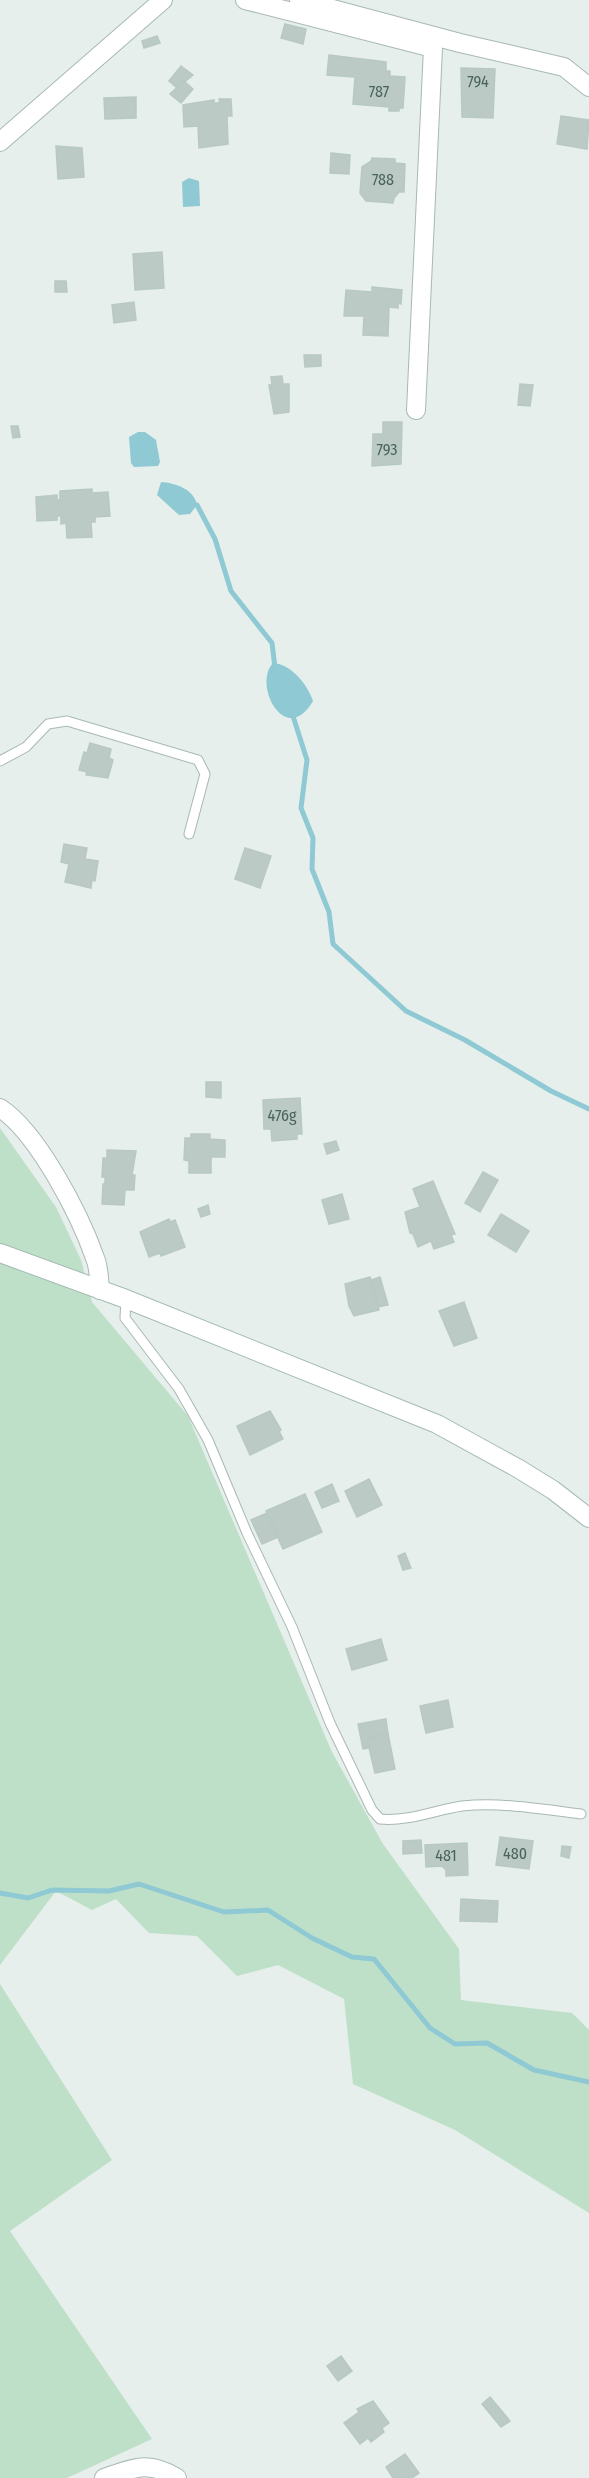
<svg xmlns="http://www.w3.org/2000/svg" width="589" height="2478" viewBox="0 0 589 2478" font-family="'Fira Sans Condensed',sans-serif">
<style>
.green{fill:#bfe0c8}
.water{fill:#8ec9d4}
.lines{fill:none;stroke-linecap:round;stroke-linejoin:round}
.stream{stroke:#8ec9d4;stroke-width:5}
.building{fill:#bbcac4;stroke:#b8c9c2;stroke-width:1.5}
.lane-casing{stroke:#a8b8b2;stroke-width:11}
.street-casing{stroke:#a8b8b2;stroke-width:20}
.secondary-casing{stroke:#a4bbb3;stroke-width:20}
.lane{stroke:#fff;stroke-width:9}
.street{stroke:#fff;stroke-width:18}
.secondary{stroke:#fff;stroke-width:18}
.labels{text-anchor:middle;stroke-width:6;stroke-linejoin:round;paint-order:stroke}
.number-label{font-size:16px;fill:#4a645c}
</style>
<rect width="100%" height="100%" fill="#e6efeb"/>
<!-- green -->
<g class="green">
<path d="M0,1128l56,79 25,53 11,42 96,114 144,336 51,92 76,105 2,51 111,13 17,17v183l-134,-83 -102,-46 -9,-85 -66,-34 -41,11 -40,-40 -48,-3 -33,-34 -24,11 -36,-19 -56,74z"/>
<path d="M0,1984l112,176 -102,71 142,208 -85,39h-67z"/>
</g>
<!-- water -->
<g class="water">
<path d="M189,178l10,3 1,25 -17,1 -1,-25z"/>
<path d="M138,432h7l11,8 4,22 -2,4 -24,1 -3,-4 -2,-26z"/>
<path d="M161,482c14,1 33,7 36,23l-7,9 -11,1 -22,-20z"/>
<path d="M273,663c18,1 34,21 40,38 -27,47 -61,-16 -40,-38z"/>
</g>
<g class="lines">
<!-- stream -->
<g class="stream">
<path d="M197,505l18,34 16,52 41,52 3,25"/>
<path d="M292,713l15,47 -6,48 12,30 -1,31 17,43 4,32 73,67 59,29 86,51 38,18"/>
<path d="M0,1893l28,5 24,-8 57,1 30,-7 85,28 44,-2 44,28 40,19 22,2 56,69 25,16 32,-1 47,27 55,12"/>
</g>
</g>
<!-- building -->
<g class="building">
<path d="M285,24l21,5 -3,15 -22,-6z"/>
<path d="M157,36l3,7 -16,5 -2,-7z"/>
<path d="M329,55l57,7v9h4v5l15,1 -2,31h-4v3h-10v-4l-36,-3 2,-27 -28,-2z"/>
<path d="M181,66l12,9 -16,13 -8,-7z"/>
<path d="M461,68l34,1 -2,49 -31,-1z"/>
<path d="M184,81l9,8 -12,14 -11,-9z"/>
<path d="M136,97v21l-31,1 -1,-21z"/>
<path d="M219,99h12l1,17h-5l1,28 -29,4 -1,-22 -14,1 -1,-22 31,-5v3h6z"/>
<path d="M561,116l28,4 -2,29 -30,-5z"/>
<path d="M56,146l26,2 2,29 -26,2z"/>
<path d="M331,153l19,2 -1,19 -19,-1z"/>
<path d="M372,158l23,1v4l10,1 -1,28h-5l-5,6 -1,5 -27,-2 -6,-8 2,-26 9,-6z"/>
<path d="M162,252l2,36 -29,2 -2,-36z"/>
<path d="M55,281h11l1,11h-12z"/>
<path d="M372,287l30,3 -1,14 -3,-1v5l-9,-1 -1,29 -25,-1 1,-19h-20l2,-26 26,2z"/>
<path d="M134,302l2,18 -22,3 -2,-18z"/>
<path d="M304,355h17v11l-16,1z"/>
<path d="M282,376l1,8h6v28l-15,2 -5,-29h3l-1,-8z"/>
<path d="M520,384l13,1 -3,21 -12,-1z"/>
<path d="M383,422h19l-1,42 -29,2 1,-32h10z"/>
<path d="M11,426h7l2,11 -7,1z"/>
<path d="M92,489v4l16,-1 2,24 -15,1v5h-4l1,15 -25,1 -1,-15 -5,1v-8h-4v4l-20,1 -1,-24 21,-2v5h3v-9z"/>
<path d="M90,743l21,6 -2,9 4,2 -5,18 -22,-3 1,-3 -8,-2 5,-18 3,1z"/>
<path d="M64,844l23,4 -2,11 13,2 -3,20 -3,-1 -1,8 -26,-6 4,-18 -8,-2z"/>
<path d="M245,848l26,8 -11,32 -25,-9z"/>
<path d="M206,1082h15v16l-15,-1z"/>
<path d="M300,1098l2,36h-5v5l-25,2 -1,-12h-7l-1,-29z"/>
<path d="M191,1134h19v5l15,1v17h-14v16h-22v-12l-5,-1 1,-22h6z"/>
<path d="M336,1141l3,9 -12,4 -3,-10z"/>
<path d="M107,1150l29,1 -4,24h3l-1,15h-9l-1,15 -22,-1 1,-20h2v-7h-3l1,-19h4z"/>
<path d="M483,1172l15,8 -18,32 -15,-9z"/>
<path d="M433,1181l22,53 -4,1 3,7 -20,7 -3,-8 -13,6 -5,-13 -3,-1 -5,-21 15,-5 -7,-18z"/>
<path d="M342,1194l7,25 -20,5 -7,-24z"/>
<path d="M208,1205l2,9 -9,3 -3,-8z"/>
<path d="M501,1214l28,17 -13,21 -28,-17z"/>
<path d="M169,1219l1,3 5,-2 10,27 -24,9 -1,-3 -11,4 -9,-25z"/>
<path d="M370,1277l9,33 -25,6 -5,-10 -4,-22z"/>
<path d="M380,1277l8,28 -10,2 -7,-27z"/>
<path d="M464,1302l13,36 -23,8 -15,-35z"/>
<path d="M270,1411l11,19 -2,1 4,8 -33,16 -13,-29z"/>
<path d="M369,1479l13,26 -25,12 -12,-26z"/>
<path d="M332,1484l7,17 -17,7 -7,-16z"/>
<path d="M305,1494l17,38 -39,17 -17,-38z"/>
<path d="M267,1513l11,24 -16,7 -11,-24z"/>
<path d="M405,1553l6,15 -8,2 -5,-14z"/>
<path d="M381,1639l6,21 -35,10 -6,-21z"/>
<path d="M448,1700l5,27 -27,6 -6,-27z"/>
<path d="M386,1719l2,15 -21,5 2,9 -6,1 -5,-25z"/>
<path d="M388,1734l7,35 -20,4 -8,-34z"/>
<path d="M500,1837l33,4 -4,28 -33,-4z"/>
<path d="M421,1840l1,13 -19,1v-13z"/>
<path d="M467,1843l1,32 -22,1v-6l-4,-4 -16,1 -1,-22z"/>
<path d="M562,1846l9,1 -2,11 -8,-2z"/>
<path d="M461,1899l37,2 -1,21 -37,-1z"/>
<path d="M341,2356l11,15 -14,10 -11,-15z"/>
<path d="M490,2397l20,24 -9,6 -19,-23z"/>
<path d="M373,2401l16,22 -7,5 2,4 -13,10 -3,-4 -8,6 -16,-21 15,-11 -2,-3z"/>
<path d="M405,2454l14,19 -7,5h-19l-7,-11z"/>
</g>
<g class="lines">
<!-- lane casing -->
<g class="lane-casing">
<g id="lane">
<path d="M0,761l26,-14 22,-23 19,-3 131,39 7,14 -16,60"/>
<path d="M126,1299l-1,19 54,71 29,51 39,93 45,94 38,96 42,87 8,9c27,3 55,-9 82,-13 39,-4 80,3 119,8"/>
</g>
</g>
<!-- street casing -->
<g class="street-casing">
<g id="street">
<path d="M245,0l188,48 -17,362"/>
<path d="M299,0l161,43 104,24 25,20"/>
<path d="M0,142l163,-142"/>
<path d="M0,1108c38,25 80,107 95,150 4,9 4,21 5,32"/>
<path d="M104,2478c30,-10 44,-18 73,0"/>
</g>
</g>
<!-- secondary casing -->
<g class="secondary-casing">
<path id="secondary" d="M0,1253l126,46 311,125 82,45 34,21 36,28"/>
</g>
<!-- lane -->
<use href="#lane" class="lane"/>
<!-- street -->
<use href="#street" class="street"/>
<!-- secondary -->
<use href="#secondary" class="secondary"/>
</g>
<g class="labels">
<!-- number labels -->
<g class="number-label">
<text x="478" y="87">794</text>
<text x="379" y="97">787</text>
<text x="383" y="185">788</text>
<text x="387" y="455">793</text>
<text x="282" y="1121">476g</text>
<text x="515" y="1859">480</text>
<text x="446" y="1861">481</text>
</g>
</g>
</svg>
